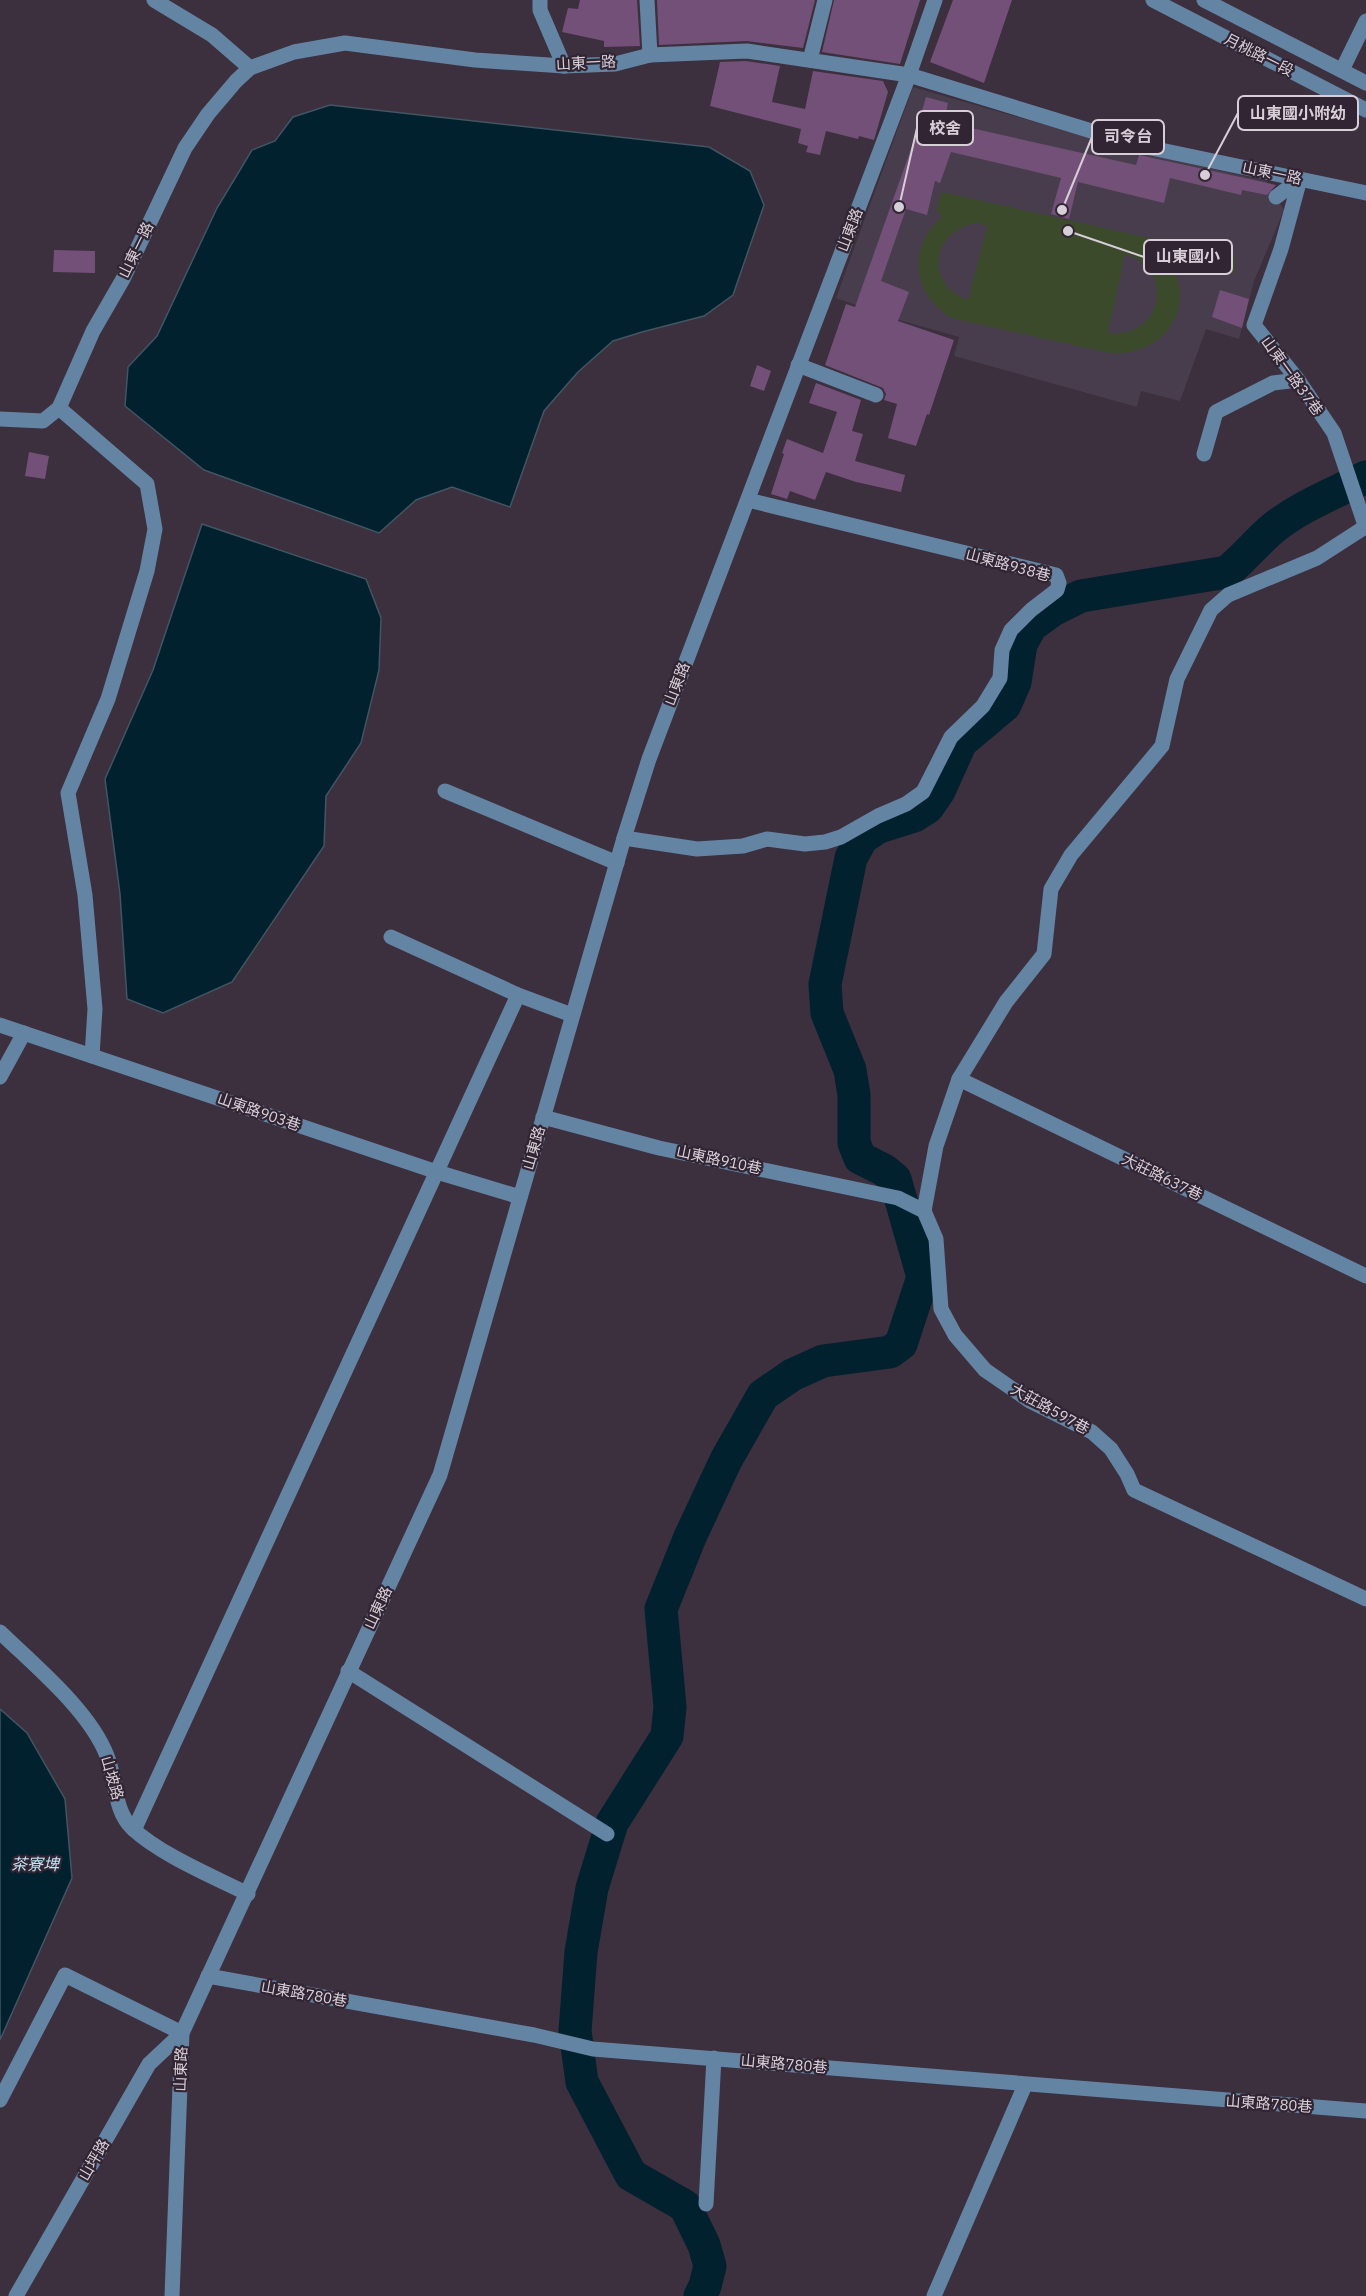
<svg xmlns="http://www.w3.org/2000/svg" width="1366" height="2296" viewBox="0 0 1366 2296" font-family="'IBM Plex Sans','Noto Sans TC',sans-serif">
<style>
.education{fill:#483d4d}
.green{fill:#3b4a2b;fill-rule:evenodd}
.water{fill:#02212f;stroke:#425562;stroke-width:1.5}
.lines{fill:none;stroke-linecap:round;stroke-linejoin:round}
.river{stroke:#02212f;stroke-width:33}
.building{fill:#735078}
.minor{stroke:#6484a4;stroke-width:15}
.labels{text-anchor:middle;stroke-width:4.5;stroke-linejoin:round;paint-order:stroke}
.street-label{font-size:15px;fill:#d7cfd8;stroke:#322533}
.water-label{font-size:16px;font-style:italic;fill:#c3e4f6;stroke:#322533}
.leader{fill:none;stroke:#d7cfd8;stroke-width:2}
.callout-dot{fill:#d7cfd8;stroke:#322533;stroke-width:2}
.callout{fill:#322533;stroke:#d7cfd8;stroke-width:2}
.callout-label{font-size:16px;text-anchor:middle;font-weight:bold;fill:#d7cfd8}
</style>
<rect width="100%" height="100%" fill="#3c2f3e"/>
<!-- education -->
<path class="education" d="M913,87l226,65 127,29 18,29 -30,71 -15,58 -33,-10 -26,72 -39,-10 -4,16 -183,-51 5,-19 -60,-17 -63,-22z"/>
<!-- green -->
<path class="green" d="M942,192l293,65v16l-61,-11c-1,10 6,21 6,31 1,40 -35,64 -71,60l-158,-35c-41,-26 -43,-71 -8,-103l-7,-3zM978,223l9,3 -19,74c-45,-16 -36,-71 10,-77zM1125,254c52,16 37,85 -17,79z"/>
<!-- water -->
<g class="water">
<path d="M330,105l379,42 41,24 14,34 -31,90 -29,21 -62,16 -29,9 -35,31 -34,39 -34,96 -58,-20 -36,13 -37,33 -175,-63 -79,-64 3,-39 29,-31 60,-128 35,-58 23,-9 18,-24z"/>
<path d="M202,524l164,55 15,39 -2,52 -18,73 -35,53 -2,50 -92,136 -69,31 -36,-14 -7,-105 -15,-115 48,-109z"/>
<path d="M0,1709l27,24 38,66 7,79 -72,162z"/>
</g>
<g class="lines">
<!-- river -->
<path class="river" d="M700,2296l5,-10 5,-20 -6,-21 -19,-39 -54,-31 -49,-93 -7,-51 6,-79 11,-64 20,-65 55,-87 3,-29 -9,-98 29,-72 36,-77 37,-65 29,-20 31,-14 67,-9 11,-8 22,-67 -28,-98 -11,-9 -24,-12 -6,-15v-48l-4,-25 -23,-57 -2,-29 26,-126 11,-20 17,-11 35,-11 14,-9 11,-16 22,-49 44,-37 10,-23 6,-38 10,-18 22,-16 28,-14 146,-24c16,-13 29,-29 44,-42 27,-23 64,-37 95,-53"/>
</g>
<!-- building -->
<g class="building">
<path d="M580,0h57l3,46 -36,1v-6l-42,-9 6,-24 10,1z"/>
<path d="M657,0h158l-12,48 -56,-7 -88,4z"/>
<path d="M834,0h86l-20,64 -78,-12z"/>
<path d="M953,0h59l-28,83 -54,-21z"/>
<path d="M746,61l34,5 -8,36 33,7 8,-38 70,10 5,11 -14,48 -15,-4 -1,3 -32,-8 -6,24 -14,-3 2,-6 -10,-3 3,-14 -91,-23 10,-44z"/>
<path d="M926,97l22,6 -4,19 192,43 3,-10 137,30 -9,10 -25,-5 -1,5 -71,-17 -6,25 -86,-21 -9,37 -18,-5 10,-36 -110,-26 -11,31 -5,-2 -8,34 -21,-6 -25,72 28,11 -11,29 56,19 -25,75 -2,-1 -11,32 -28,-8 9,-34 -13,-4 2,-6 -3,-6 -58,-23 21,-61 9,3 57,-161z"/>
<path d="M54,250l41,1v22l-42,-1z"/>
<path d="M1220,290l29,9 -7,29 -30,-11z"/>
<path d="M757,365l14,6 -7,20 -14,-5z"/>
<path d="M816,383l45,17 -9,31 11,3 -8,27 50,14 -4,17 -45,-10 -30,-10 -11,28 -25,-9 -3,8 -16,-5 13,-40 -2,-1 5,-14 36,14 14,-41 -28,-9z"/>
<path d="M29,452l20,4 -4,23 -20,-3z"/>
</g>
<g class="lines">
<!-- minor -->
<g class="minor">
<path d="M154,0l58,35 38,33"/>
<path d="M540,0v10l24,56"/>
<path d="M647,0l3,55"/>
<path d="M1153,0l213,110"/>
<path d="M1204,0l162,83"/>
<path d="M810,60l15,-60"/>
<path d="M1342,70l24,-49"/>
<path d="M1300,179l-19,70 -27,76 44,55 36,53 32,95"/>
<path d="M1276,197l24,-18"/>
<path d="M798,365l78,30"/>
<path d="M59,408l88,76 8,45 -8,42 -39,128 -40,94 17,102 10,114 -3,47"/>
<path d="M0,419l43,2 16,-13 34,-77 30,-52 62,-131 23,-34 28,-33 14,-13 44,-16 51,-9 130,17 89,6 51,-2 35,-9 97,-4 162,24 228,70 229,48"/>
<path d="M1204,454l12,-42 57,-29 25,-3"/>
<path d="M445,791l172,72"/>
<path d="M624,838l73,11 46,-3 24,-7 38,5 20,-2 16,-5 37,-21 28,-12 17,-12 28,-55 32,-31 17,-28 2,-28 9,-20 20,-20 26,-20 2,-7 -3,-8 -308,-75"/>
<path d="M391,937l127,58 54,20"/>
<path d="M0,1025l437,147 83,25"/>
<path d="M0,1077l24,-44"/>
<path d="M959,1079l407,197"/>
<path d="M543,1117l116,31 239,50 26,13 12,28 5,70 14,26 30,35 45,31 62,31 19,17 16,25 7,16 232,109"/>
<path d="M924,1211l12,-65 23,-67 47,-77 38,-48 7,-65 20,-34 91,-109 15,-67 34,-69 17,-15 89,-37 48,-31"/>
<path d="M0,1632c35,34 90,79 107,124 10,24 6,53 25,72 27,26 82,49 116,66"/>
<path d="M348,1671l259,163"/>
<path d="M134,1830l384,-835"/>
<path d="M208,1976l326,59 59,14 773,62"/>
<path d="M0,2100l65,-125 117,58 -33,31 -133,232"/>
<path d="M706,2204l8,-146"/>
<path d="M172,2296l10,-263 258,-558 184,-637 25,-79 260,-684 26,-75"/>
<path d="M934,2296l91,-211"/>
</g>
</g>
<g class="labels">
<!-- street labels -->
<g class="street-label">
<text transform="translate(1259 55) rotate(27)" y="5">月桃路一段</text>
<text transform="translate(586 63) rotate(-3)" y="5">山東一路</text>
<text transform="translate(1272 173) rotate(12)" y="5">山東一路</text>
<text transform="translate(850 230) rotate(-69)" y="5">山東路</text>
<text transform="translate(136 250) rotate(-64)" y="5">山東一路</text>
<text transform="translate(1292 376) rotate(54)" y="5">山東一路37巷</text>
<text transform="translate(1008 565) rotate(15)" y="5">山東路938巷</text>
<text transform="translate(677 684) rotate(-69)" y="5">山東路</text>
<text transform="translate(259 1112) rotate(19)" y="5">山東路903巷</text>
<text transform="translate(534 1148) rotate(-74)" y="5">山東路</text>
<text transform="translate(719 1160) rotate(12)" y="5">山東路910巷</text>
<text transform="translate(1162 1177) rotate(26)" y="5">大莊路637巷</text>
<text transform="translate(1050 1409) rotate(29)" y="5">大莊路597巷</text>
<text transform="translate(378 1608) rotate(-65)" y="5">山東路</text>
<text transform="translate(112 1778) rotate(74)" y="5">山坡路</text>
<text transform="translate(304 1994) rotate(10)" y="5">山東路780巷</text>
<text transform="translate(784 2064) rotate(5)" y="5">山東路780巷</text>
<text transform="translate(181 2069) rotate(-88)" y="5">山東路</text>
<text transform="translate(1269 2104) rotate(4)" y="5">山東路780巷</text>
<text transform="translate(94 2160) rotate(-60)" y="5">山坪路</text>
</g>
<!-- water labels -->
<g class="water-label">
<text x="35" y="1870">茶寮埤</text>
</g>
</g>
<!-- callouts -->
<path class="leader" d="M1205 175L1238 113M899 207L917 128M1062 210L1092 137M1068 231L1144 257"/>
<g class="callout-dot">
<circle cx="1205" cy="175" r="6"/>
<circle cx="899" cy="207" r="6"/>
<circle cx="1062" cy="210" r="6"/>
<circle cx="1068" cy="231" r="6"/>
</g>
<g class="callout">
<rect x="1238" y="96" width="120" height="34" rx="6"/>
<rect x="917" y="111" width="56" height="34" rx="6"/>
<rect x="1092" y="120" width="72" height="34" rx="6"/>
<rect x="1144" y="240" width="88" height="34" rx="6"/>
</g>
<g class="callout-label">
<text x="1298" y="119">山東國小附幼</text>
<text x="945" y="134">校舍</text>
<text x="1128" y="142">司令台</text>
<text x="1188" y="262">山東國小</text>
</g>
</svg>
